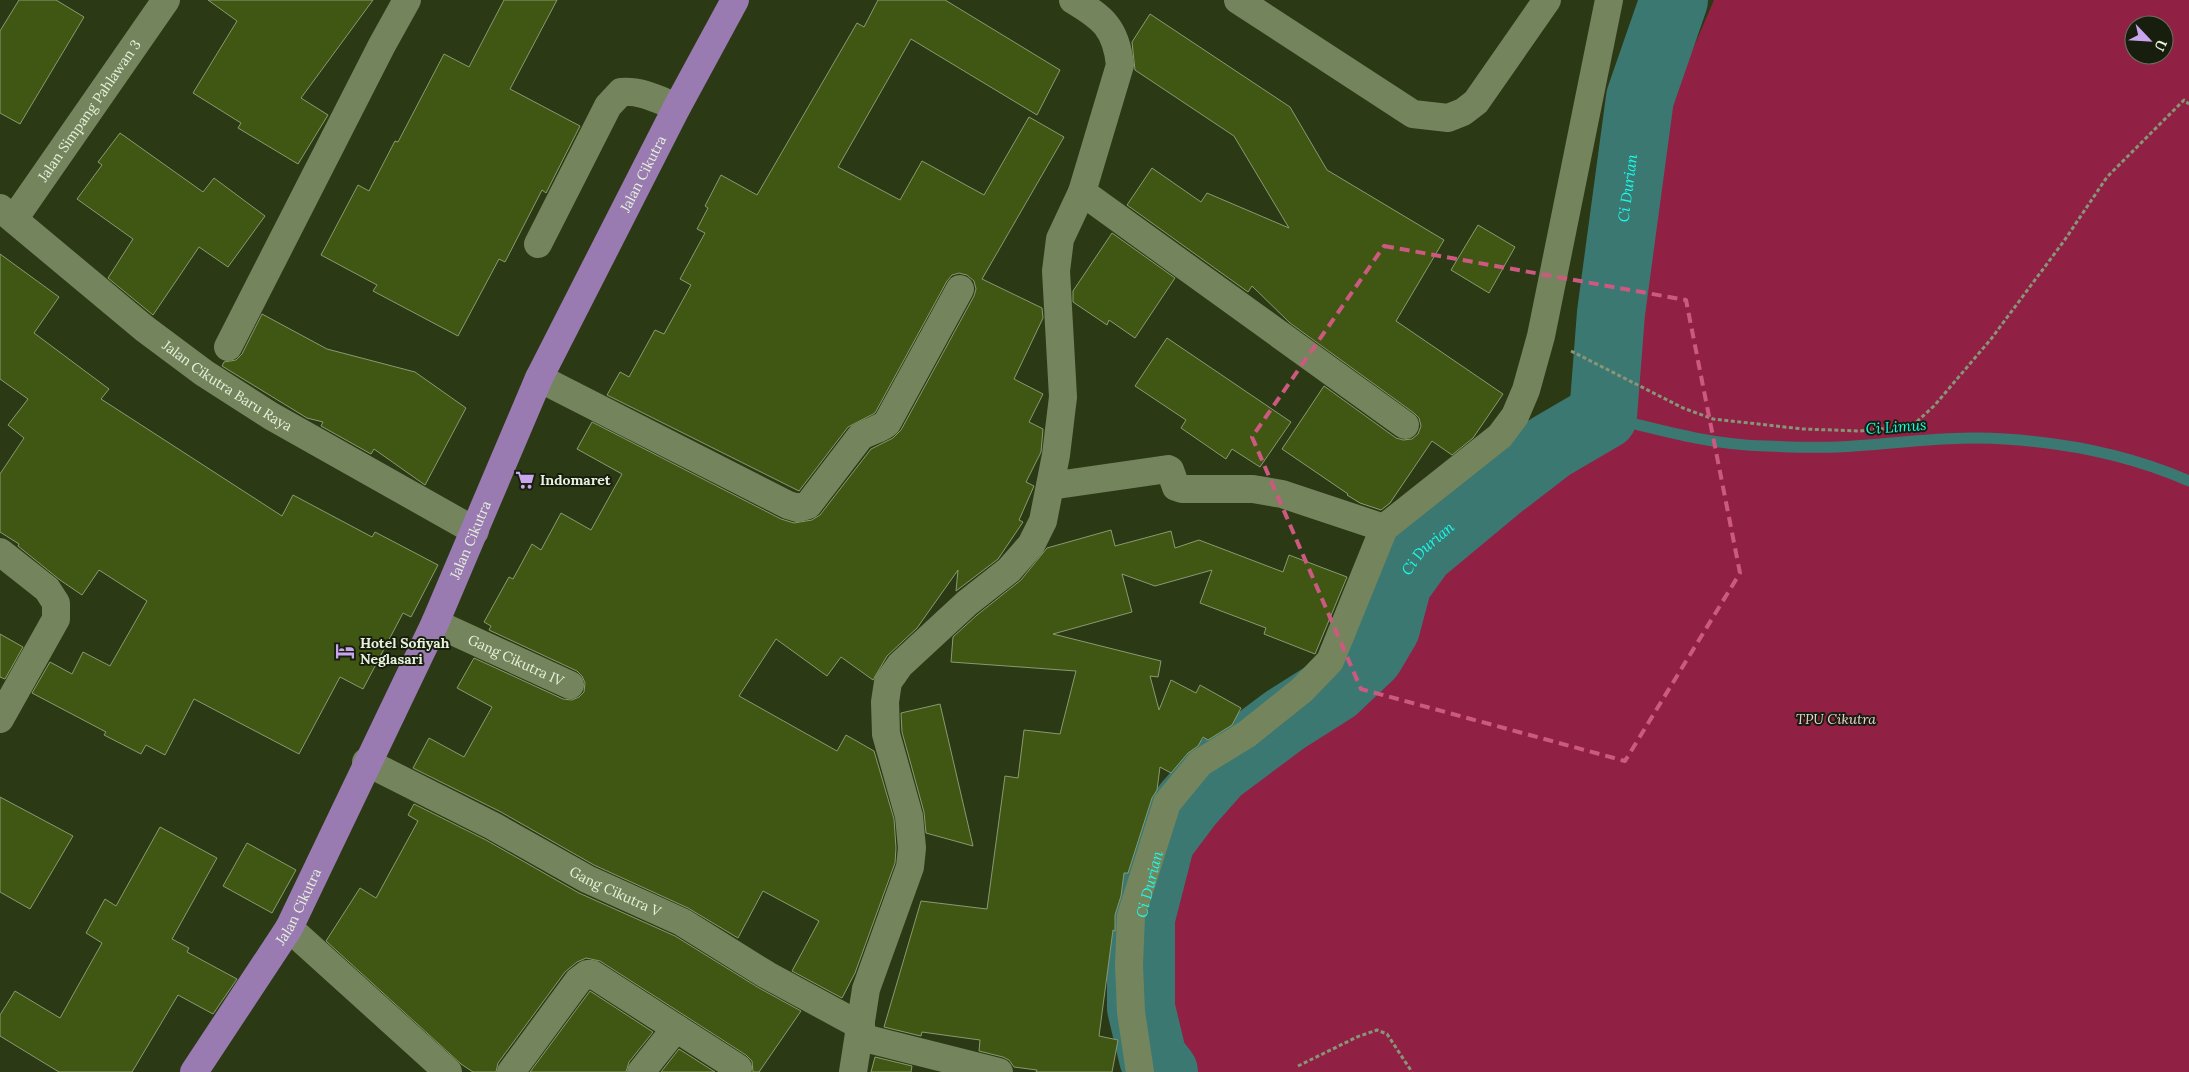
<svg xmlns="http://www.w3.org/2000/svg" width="2189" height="1072" viewBox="0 0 2189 1072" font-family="Lora,serif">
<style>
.green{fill:#902145;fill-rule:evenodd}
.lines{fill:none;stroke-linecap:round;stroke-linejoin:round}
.stream{stroke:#3c7872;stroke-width:11}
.river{stroke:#3c7872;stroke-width:68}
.building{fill:#405713;stroke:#899a71}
.path{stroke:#899578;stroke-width:3;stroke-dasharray:4 2.5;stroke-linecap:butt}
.minor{stroke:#74855d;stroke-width:28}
.major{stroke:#997ab1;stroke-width:28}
.marked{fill:none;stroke:#cd5981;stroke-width:4;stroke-dasharray:10 6;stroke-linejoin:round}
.labels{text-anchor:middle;stroke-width:4;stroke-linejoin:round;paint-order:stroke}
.street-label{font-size:14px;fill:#e7f1db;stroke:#181e0e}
.poi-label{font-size:14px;font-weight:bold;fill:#e7f1db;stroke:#181e0e;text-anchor:start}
.park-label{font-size:14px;font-style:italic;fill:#efced4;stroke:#181e0e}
.water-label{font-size:15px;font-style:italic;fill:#1af8e8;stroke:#181e0e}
</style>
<rect width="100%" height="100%" fill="#2c3915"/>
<!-- green -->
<path class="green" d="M1714,0h475v1072h-1004l-18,-18 -12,-29 -2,-63 3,-51 29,-71 34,-45 70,-51 65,-43 36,-27 17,-17 11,-24 -1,-23 11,-22 89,-79 101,-69 10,-98 16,-91 12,-96 33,-97zM2134,25h30v30h-30z"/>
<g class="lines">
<!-- stream -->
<path class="stream" d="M1603,416c54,13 107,29 163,30 24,1 49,2 72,1 56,-3 112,-12 167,-8 64,4 125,16 184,42"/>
<!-- river -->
<path class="river" id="s1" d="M1164,1072l-11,-14 -12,-50v-90l20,-78 27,-36 30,-34 67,-50 49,-31 36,-34 16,-27 12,-45 23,-32 77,-64 52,-40 53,-31 8,-103 29,-215 34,-98"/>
</g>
<!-- building -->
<g class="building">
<path d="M19,0h37l28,17 -64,107 -20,-11v-82z"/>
<path d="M208,0h165l-72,98 27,17 -30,49 -60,-36 3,-5 -48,-30 44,-72z"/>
<path d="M504,0h53l-47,89 70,37 -34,67 -4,-3 -37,72 -6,-3 -41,77 -85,-45 4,-6 -56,-30 37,-70 11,6 26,-50 3,1 46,-88 25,13z"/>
<path d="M878,0h67l115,70 -23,45 -126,-76 -73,128 62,33 22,-39 62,34 45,-78 35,20 -82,142 60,29 1,10 -29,61 29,15 -14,28 14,7 -2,23 -15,30 8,4 -15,34 4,2 -25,37 -42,32 2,-21 -41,58 -30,28 -14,24 -32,-23 -14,19 -51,-37 -37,57 98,55 9,-16 28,16 20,68 2,29 -1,15 -40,110 -13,25 -50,-27 27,-50 -56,-30 -25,47 -50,-30 -94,-43 -93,-53 -88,-44 16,-30 35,19 28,-50 -35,-19 17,-30 89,41 9,1 7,-3 5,-5 1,-9 -3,-7 -5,-5 -88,-41 2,-4 -7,-4 25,-45 4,2 19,-35 9,6 20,-37 30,17 31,-56 -45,-25 15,-27 189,97 13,4 18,-3 8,-5 51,-66 22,-11 8,-8 73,-134 2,-7 -2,-8 -7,-6 -8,-2 -7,2 -5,6 -72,132 -27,14 -49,64 -192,-96 13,-23 9,5 26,-47 9,4 27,-49 -11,-6 25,-46 -8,-4 11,-21 -3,-2 16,-31 36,20 100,-172 7,4z"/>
<path d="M1150,14l140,93 37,63 117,70 -48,81 107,73 -30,44 -21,17 -20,-14 -42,62 -9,7 -21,-7 -13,-8 1,-1 -66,-45 42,-63 72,52 7,2 9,-1 6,-5 3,-8 -2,-8 -5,-5 -124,-90 -38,-37 -4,6 -121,-87 25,-37 49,34 6,-9 82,35 -55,-92 -99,-66 -3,-28z"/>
<path d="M120,133l83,59 11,-14 51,38 -37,51 -29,-20 -46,68 -45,-37 25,-39 -56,-40 25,-34 -4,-3z"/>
<path d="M1478,225l37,22 -26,46 -38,-23z"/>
<path d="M1112,233l63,45 -40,60 -26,-18 -2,5 -34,-23v-11z"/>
<path d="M0,254l59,43 -25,36 75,56 -8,10 181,117 11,-21 79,42 3,-5 63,33 -27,52 -8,-4 -40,76 -23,-12 -41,77 -105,-55 -29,56 -19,-10 -5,9 -37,-19 2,-3 -74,-39 18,-31 22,12 11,-22 27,14 37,-65 -48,-31 -17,25 -22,-15 -42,-34 1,-2 -19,-12v-58l24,-36 -16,-13 20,-26 -28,-20z"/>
<path d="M262,314l65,35 88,23 51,36 -41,77 -51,-36 -3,5 -50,-28 2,-4 -16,-4 -85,-52 2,-4 12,-2 6,-6z"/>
<path d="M1167,338l124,84 -31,45 -28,-18 -6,10 -45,-31 5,-8 -51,-34z"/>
<path d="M1111,530l4,16 56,-15 4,17 24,-8 84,32 6,-17 58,22 -32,77 -51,-20 2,-6 -66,-25 12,-33 -57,16 -33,-12 10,38 -79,22 108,27 -3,16 -8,-1 9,34 12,-30 25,13 4,-8 41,23 -9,17 -24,15 -5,-3 -5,9 -10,7 -17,20 -11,-6 -3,23 -5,8 -24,75h-4l-3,23 -6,19v16l-2,-1 -14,106 19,4 -6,32h-76l1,-2 -23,-3 -5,-7 -6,-3 -24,-6 1,-11 -58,-8 -1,4 -37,-9 37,-126 66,8 18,-133 13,2 6,-48 36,4 16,-63 -125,-9 2,-25 24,-22 44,-35 26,-32z"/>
<path d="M0,634l23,13 -18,32 -5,-2z"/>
<path d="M940,704l33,142 -47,-13 -2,-21 -22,-80 -1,-19z"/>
<path d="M0,797l73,39 -43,73 -30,-17z"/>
<path d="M414,804l72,36 93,53 96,43 84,52 42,23 -42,61h-6l-1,-11 -6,-6 -146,-94 -14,-3 -9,4 -12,10 -67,91 -2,9h-23l-12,-8 -135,-123 34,-53 16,10 42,-77 -10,-6z"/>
<path d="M160,827l57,31 -45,81 17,9 -2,4 50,27 -24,35 -35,-19 -46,77h-73l-59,-36v-21l15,-24 45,27 42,-75 -16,-10 19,-34 11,7z"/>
<path d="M247,843l49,27 -24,43 -49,-27z"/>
<path d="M590,991l63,41 -24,30 -3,10h-96z"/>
<path d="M679,1049l36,23h-54z"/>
<path d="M875,1057l37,9 -1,6h-40z"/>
</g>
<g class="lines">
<!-- path -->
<g class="path">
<path d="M1571,351l112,57 30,11 90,10 57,2 52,-5 22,-20 57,-67 73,-98 43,-64 77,-77 5,4"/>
<path d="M1298,1066l59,-29 20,-7 10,4 25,38"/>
</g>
<!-- minor -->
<g class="minor">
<path d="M1073,0c30,18 43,28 47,65l-38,127 323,233"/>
<path d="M1238,0l175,114 35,4 15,-6 13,-10 71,-102"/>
<path id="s2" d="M0,208l145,121 59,44 67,43 204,115"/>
<path id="s3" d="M14,219l152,-219"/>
<path d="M538,244l70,-138 13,-14c20,-2 38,8 56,15"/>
<path d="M228,347l154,-302 25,-45"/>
<path d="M539,378l249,127 10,3 10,-3 52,-68c9,-6 21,-8 27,-14l73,-134"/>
<path d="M1050,486l118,-17 2,1 6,17 6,2h71l29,5 102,34"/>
<path d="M0,552l47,37 9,14v16l-56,100"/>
<path id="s4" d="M435,623l135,62"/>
<path id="s5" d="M366,762l127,64 94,53 95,43 85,53 94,51"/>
<path d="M289,928l159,144"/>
<path d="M860,1037l139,35"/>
<path d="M511,1072l67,-91 9,-7h5l146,94"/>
<path d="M641,1072l35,-44"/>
<path d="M853,1072l13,-83 44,-122 2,-19 -3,-32 -23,-82 -1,-32 3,-20 12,-17 67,-62 42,-33 22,-25 12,-24 13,-66 7,-58 -7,-126 4,-32 22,-47"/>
<path d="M1140,1072l-9,-60 -2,-47 2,-49 36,-113 33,-40 47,-29 55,-44 28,-29 54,-133 116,-92 15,-20 11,-26 15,-54 68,-336"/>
</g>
<!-- major -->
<path class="major" id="s6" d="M194,1072l95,-144 146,-305 104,-245 138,-271 58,-107"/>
</g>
<!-- marked area -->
<path class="marked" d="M1384,246l302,54 54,273 -115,188 -264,-72 -109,-252z"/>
<!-- icons -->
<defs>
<g id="supermarket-bare" transform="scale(1.5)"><path d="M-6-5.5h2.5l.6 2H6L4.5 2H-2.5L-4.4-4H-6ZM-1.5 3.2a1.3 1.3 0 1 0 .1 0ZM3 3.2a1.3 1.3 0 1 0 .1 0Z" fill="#c9a5ee" stroke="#181e0e" stroke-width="2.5" paint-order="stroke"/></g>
<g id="hotel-bare" transform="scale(1.5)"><path d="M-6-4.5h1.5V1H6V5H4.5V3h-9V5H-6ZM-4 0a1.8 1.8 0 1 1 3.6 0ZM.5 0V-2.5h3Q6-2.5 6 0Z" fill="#c9a5ee" stroke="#181e0e" stroke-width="2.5" paint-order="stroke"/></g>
</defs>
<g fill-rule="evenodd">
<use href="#supermarket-bare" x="525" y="480"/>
<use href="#hotel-bare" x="345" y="651"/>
</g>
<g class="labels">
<!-- street labels -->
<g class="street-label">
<text dy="5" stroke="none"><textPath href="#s3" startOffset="132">Jalan Simpang Pahlawan 3</textPath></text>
<text dy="5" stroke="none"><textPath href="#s6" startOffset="1006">Jalan Cikutra</textPath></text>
<text dy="5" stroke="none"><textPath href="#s2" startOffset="289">Jalan Cikutra Baru Raya</textPath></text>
<text dy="5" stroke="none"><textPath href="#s6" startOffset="601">Jalan Cikutra</textPath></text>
<text dy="5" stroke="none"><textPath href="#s4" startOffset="89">Gang Cikutra IV</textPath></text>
<text dy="5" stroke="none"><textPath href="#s5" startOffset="281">Gang Cikutra V</textPath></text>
<text dy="5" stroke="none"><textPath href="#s6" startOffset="196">Jalan Cikutra</textPath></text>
</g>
<!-- poi labels -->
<g class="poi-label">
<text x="540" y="485">Indomaret</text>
<text x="360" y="648">Hotel Sofiyah<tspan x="360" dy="16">Neglasari</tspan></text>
</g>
<!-- park labels -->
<g class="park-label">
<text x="1836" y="724">TPU Cikutra</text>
</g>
<!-- water labels -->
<g class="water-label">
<text dy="5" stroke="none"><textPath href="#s1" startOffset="1095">Ci Durian</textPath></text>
<text transform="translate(1896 427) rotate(-4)" y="5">Ci Limus</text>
<text dy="5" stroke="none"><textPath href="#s1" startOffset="645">Ci Durian</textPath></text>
<text dy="5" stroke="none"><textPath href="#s1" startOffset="194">Ci Durian</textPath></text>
</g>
</g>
<!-- north arrow -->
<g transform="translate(2149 40) rotate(115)"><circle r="24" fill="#181e0e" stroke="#6b7260"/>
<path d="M0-4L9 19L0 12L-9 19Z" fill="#c9a5ee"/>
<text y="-8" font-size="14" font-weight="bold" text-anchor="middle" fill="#e7f1db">U</text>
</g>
</svg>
